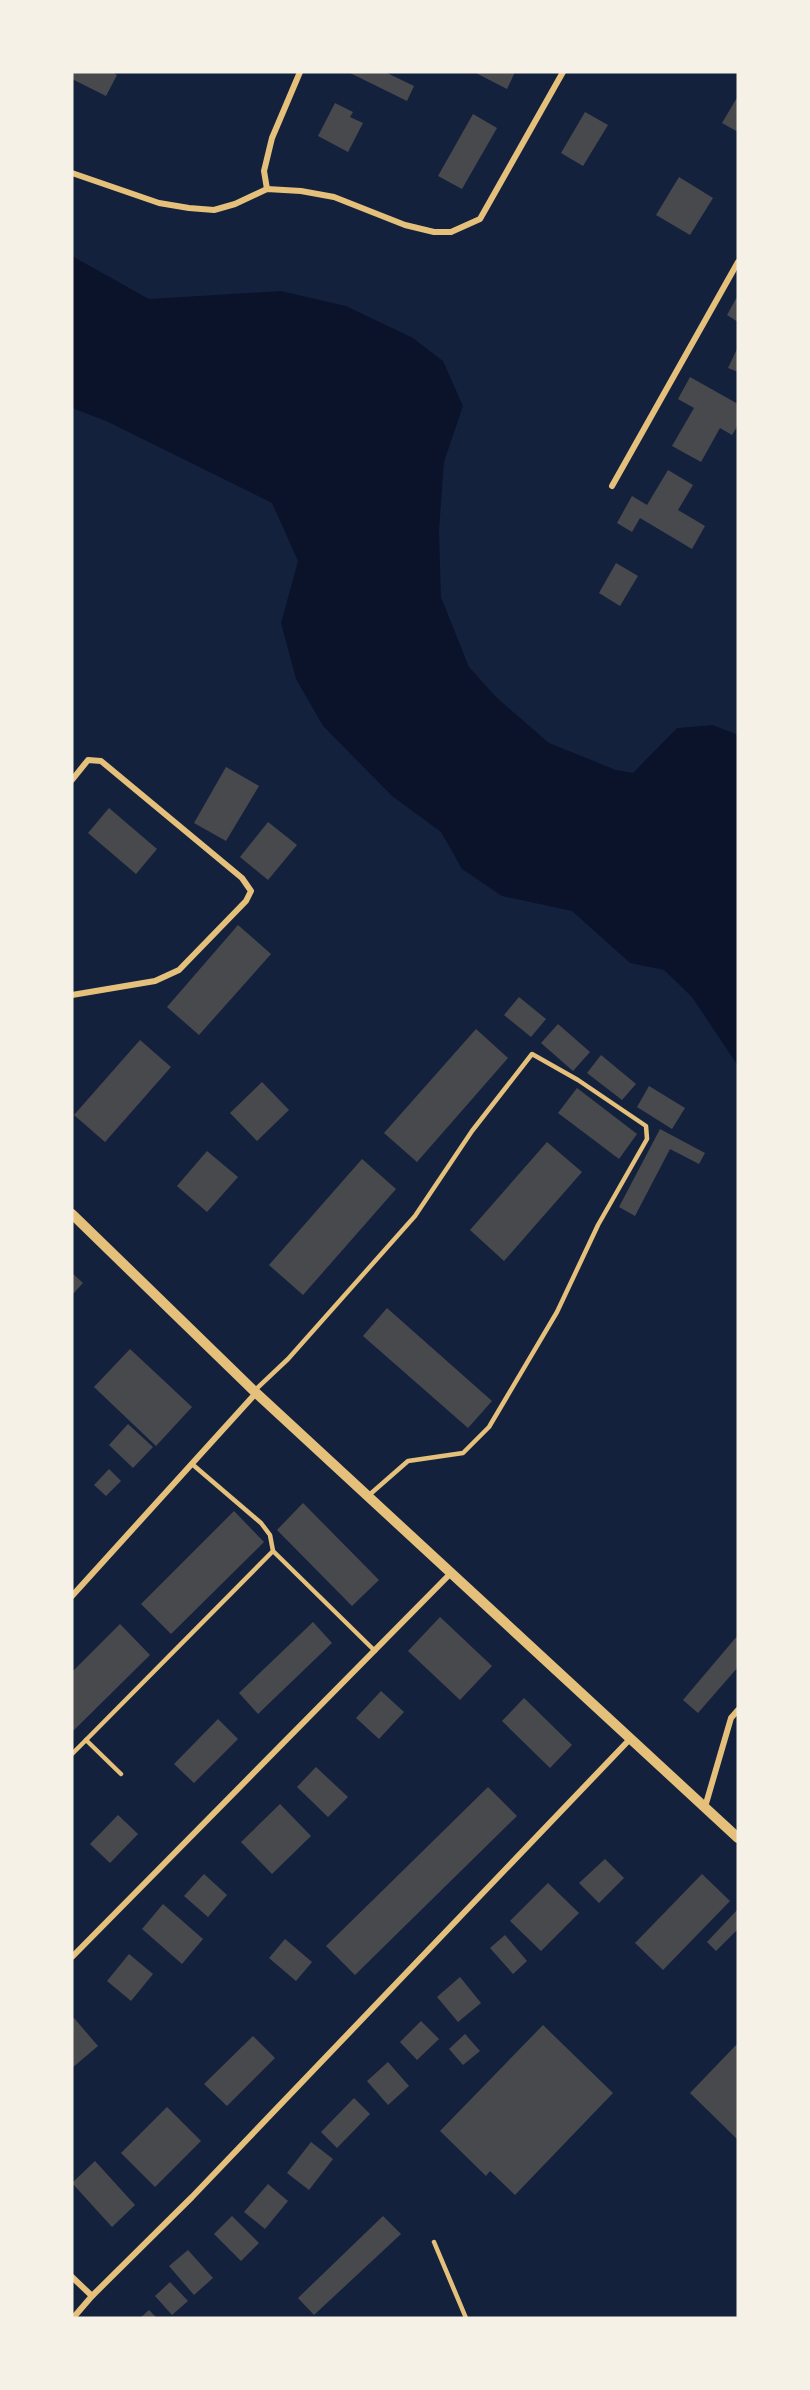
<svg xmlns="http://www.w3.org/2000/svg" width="810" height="2390" viewBox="0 0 810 2390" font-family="Commissioner,sans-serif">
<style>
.water{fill:#0b132b}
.building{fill:#48494c}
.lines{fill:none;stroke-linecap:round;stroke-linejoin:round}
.service{stroke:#e5c07b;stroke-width:4.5}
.minor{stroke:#e5c07b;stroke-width:6}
.tertiary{stroke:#e5c07b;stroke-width:10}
</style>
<rect width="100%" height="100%" fill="#14213d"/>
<!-- water -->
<path class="water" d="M72,256l77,43 132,-8 65,15 67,32 30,23 20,45 -19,56 -5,69 2,66 28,70 27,30 53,46 67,27 17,3 44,-45 36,-3 25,10v331l-46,-69 -28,-27 -34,-7 -58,-52 -70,-15 -40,-27 -21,-37 -49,-36 -69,-70 -27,-47 -15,-56 17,-62 -26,-58 -166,-82 -34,-13z"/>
<!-- building -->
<g class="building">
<path d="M72,72h40l5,3 -11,21 -34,-17z"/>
<path d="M348,72h37l29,14 -7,15z"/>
<path d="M474,72h41l-8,17z"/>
<path d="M738,96v36l-16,-9z"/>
<path d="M335,103l18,9 -3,5 13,6 -15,29 -30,-16z"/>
<path d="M585,112l23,13 -25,41 -22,-13z"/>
<path d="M473,114l24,14 -35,61 -24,-13z"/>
<path d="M679,177l34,21 -23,37 -34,-20z"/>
<path d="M738,295v27l-11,-7z"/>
<path d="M738,347v25l-10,-4z"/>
<path d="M690,377l48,27v21l-6,10 -12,-7 -19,34 -29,-16 22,-38 -16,-9z"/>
<path d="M668,470l25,15 -15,25 27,16 -13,23 -52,-31 -8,14 -15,-9 15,-27 15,9z"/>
<path d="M616,563l22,13 -18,30 -21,-13z"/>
<path d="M226,767l33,19 -33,55 -32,-18z"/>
<path d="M109,808l48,41 -21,25 -48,-41z"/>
<path d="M268,822l29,23 -29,35 -28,-23z"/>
<path d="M238,925l33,29 -72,81 -32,-28z"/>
<path d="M519,997l27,22 -15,18 -27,-22z"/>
<path d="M558,1024l32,28 -17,19 -32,-28z"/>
<path d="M476,1029l32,29 -91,104 -33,-29z"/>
<path d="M140,1040l31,27 -66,75 -31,-27z"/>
<path d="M601,1055l35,29 -14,16 -35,-27z"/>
<path d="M262,1082l27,28 -32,31 -27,-28z"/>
<path d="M649,1086l36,22 -13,21 -35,-22z"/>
<path d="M577,1088l60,46 -18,25 -61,-46z"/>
<path d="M660,1129l45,24 -6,11 -29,-15 -35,67 -16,-9z"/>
<path d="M547,1142l35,30 -78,89 -34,-31z"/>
<path d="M207,1151l31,26 -31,35 -30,-26z"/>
<path d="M362,1159l34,30 -93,106 -34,-30z"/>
<path d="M72,1273l11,10 -11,12z"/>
<path d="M387,1308l105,93 -24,27 -105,-92z"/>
<path d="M130,1349l62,58 -36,39 -62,-59z"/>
<path d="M128,1424l25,23 -20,21 -24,-23z"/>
<path d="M109,1469l12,12 -15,15 -12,-11z"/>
<path d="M303,1503l76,77 -27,26 -75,-76z"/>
<path d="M234,1511l30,31 -93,92 -30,-30z"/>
<path d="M440,1617l52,49 -32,34 -52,-49z"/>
<path d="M313,1622l19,21 -74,71 -19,-21z"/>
<path d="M120,1624l30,31 -78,77v-60z"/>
<path d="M738,1635v32l-40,46 -15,-13z"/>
<path d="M381,1691l23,21 -25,27 -23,-21z"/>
<path d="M524,1698l48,47 -22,23 -48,-47z"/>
<path d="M218,1719l20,20 -44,44 -20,-19z"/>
<path d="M316,1767l32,30 -20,20 -31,-30z"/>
<path d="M488,1787l29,29 -162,159 -29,-29z"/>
<path d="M280,1804l31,32 -39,38 -31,-32z"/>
<path d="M118,1815l20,19 -28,29 -20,-19z"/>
<path d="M605,1859l19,19 -25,25 -20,-20z"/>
<path d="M204,1874l23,21 -19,22 -24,-21z"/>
<path d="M702,1874l28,27 -67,69 -28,-27z"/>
<path d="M548,1883l31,30 -38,38 -31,-30z"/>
<path d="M163,1904l40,35 -21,25 -40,-35z"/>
<path d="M738,1909v20l-22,22 -9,-9z"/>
<path d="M505,1935l22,26 -14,13 -23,-26z"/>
<path d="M285,1939l27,23 -16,19 -27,-23z"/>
<path d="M129,1954l24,20 -22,27 -24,-20z"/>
<path d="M460,1977l21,26 -23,19 -21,-25z"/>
<path d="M74,2018l24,28 -26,22v-49z"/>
<path d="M421,2021l18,18 -22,21 -17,-18z"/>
<path d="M543,2025l70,68 -98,102 -25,-24 -4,5 -46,-45z"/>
<path d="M465,2034l15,17 -17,14 -14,-16z"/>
<path d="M253,2036l22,22 -48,48 -23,-22z"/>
<path d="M738,2043v97l-48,-47z"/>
<path d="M388,2062l21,24 -21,19 -21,-24z"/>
<path d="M354,2098l16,16 -33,34 -16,-16z"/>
<path d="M167,2107l34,34 -46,46 -34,-34z"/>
<path d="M311,2142l22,17 -24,31 -22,-17z"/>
<path d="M95,2161l40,44 -23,22 -40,-44z"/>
<path d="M268,2184l20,17 -23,28 -21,-17z"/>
<path d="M232,2216l27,27 -18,18 -27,-27z"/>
<path d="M383,2216l18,18 -87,81 -16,-17z"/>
<path d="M188,2250l25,28 -19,17 -25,-29z"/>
<path d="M170,2282l18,19 -16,14 -17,-19z"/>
<path d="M149,2310l8,8h-17z"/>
</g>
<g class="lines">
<!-- service -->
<g class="service">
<path d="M254,1391l34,-32 127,-143 57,-85 60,-77 46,26 68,46 1,13 -49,86 -41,87 -68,115 -26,26 -55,8 -40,35"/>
<path d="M273,1551l102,100"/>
<path d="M72,1754l14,-14"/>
<path d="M121,1774l-35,-34 187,-189 -3,-16 -9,-12 -69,-59"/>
<path d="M434,2242l32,76"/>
</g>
<!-- minor -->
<g class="minor">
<path d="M72,173l87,30 30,5 25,2 21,-6 32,-15 34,2 33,6 71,28 29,7h17l29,-13 83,-147"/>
<path d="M267,189l-3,-18 8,-33 28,-66"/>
<path d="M612,486l126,-224"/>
<path d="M72,780l16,-20 13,1 141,117 9,13 -5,10 -67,69 -24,11 -83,14"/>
<path d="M72,1596l184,-203"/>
<path d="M705,1807l26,-89 7,-8"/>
<path d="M72,1957l379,-384"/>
<path d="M72,2277l20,19"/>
<path d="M73,2318l19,-22 100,-99 439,-459"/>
</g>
<!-- tertiary -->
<path class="tertiary" d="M72,1214l182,177 484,447"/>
</g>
<!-- border -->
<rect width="810" height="2390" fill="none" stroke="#f6f1e7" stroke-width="147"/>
</svg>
